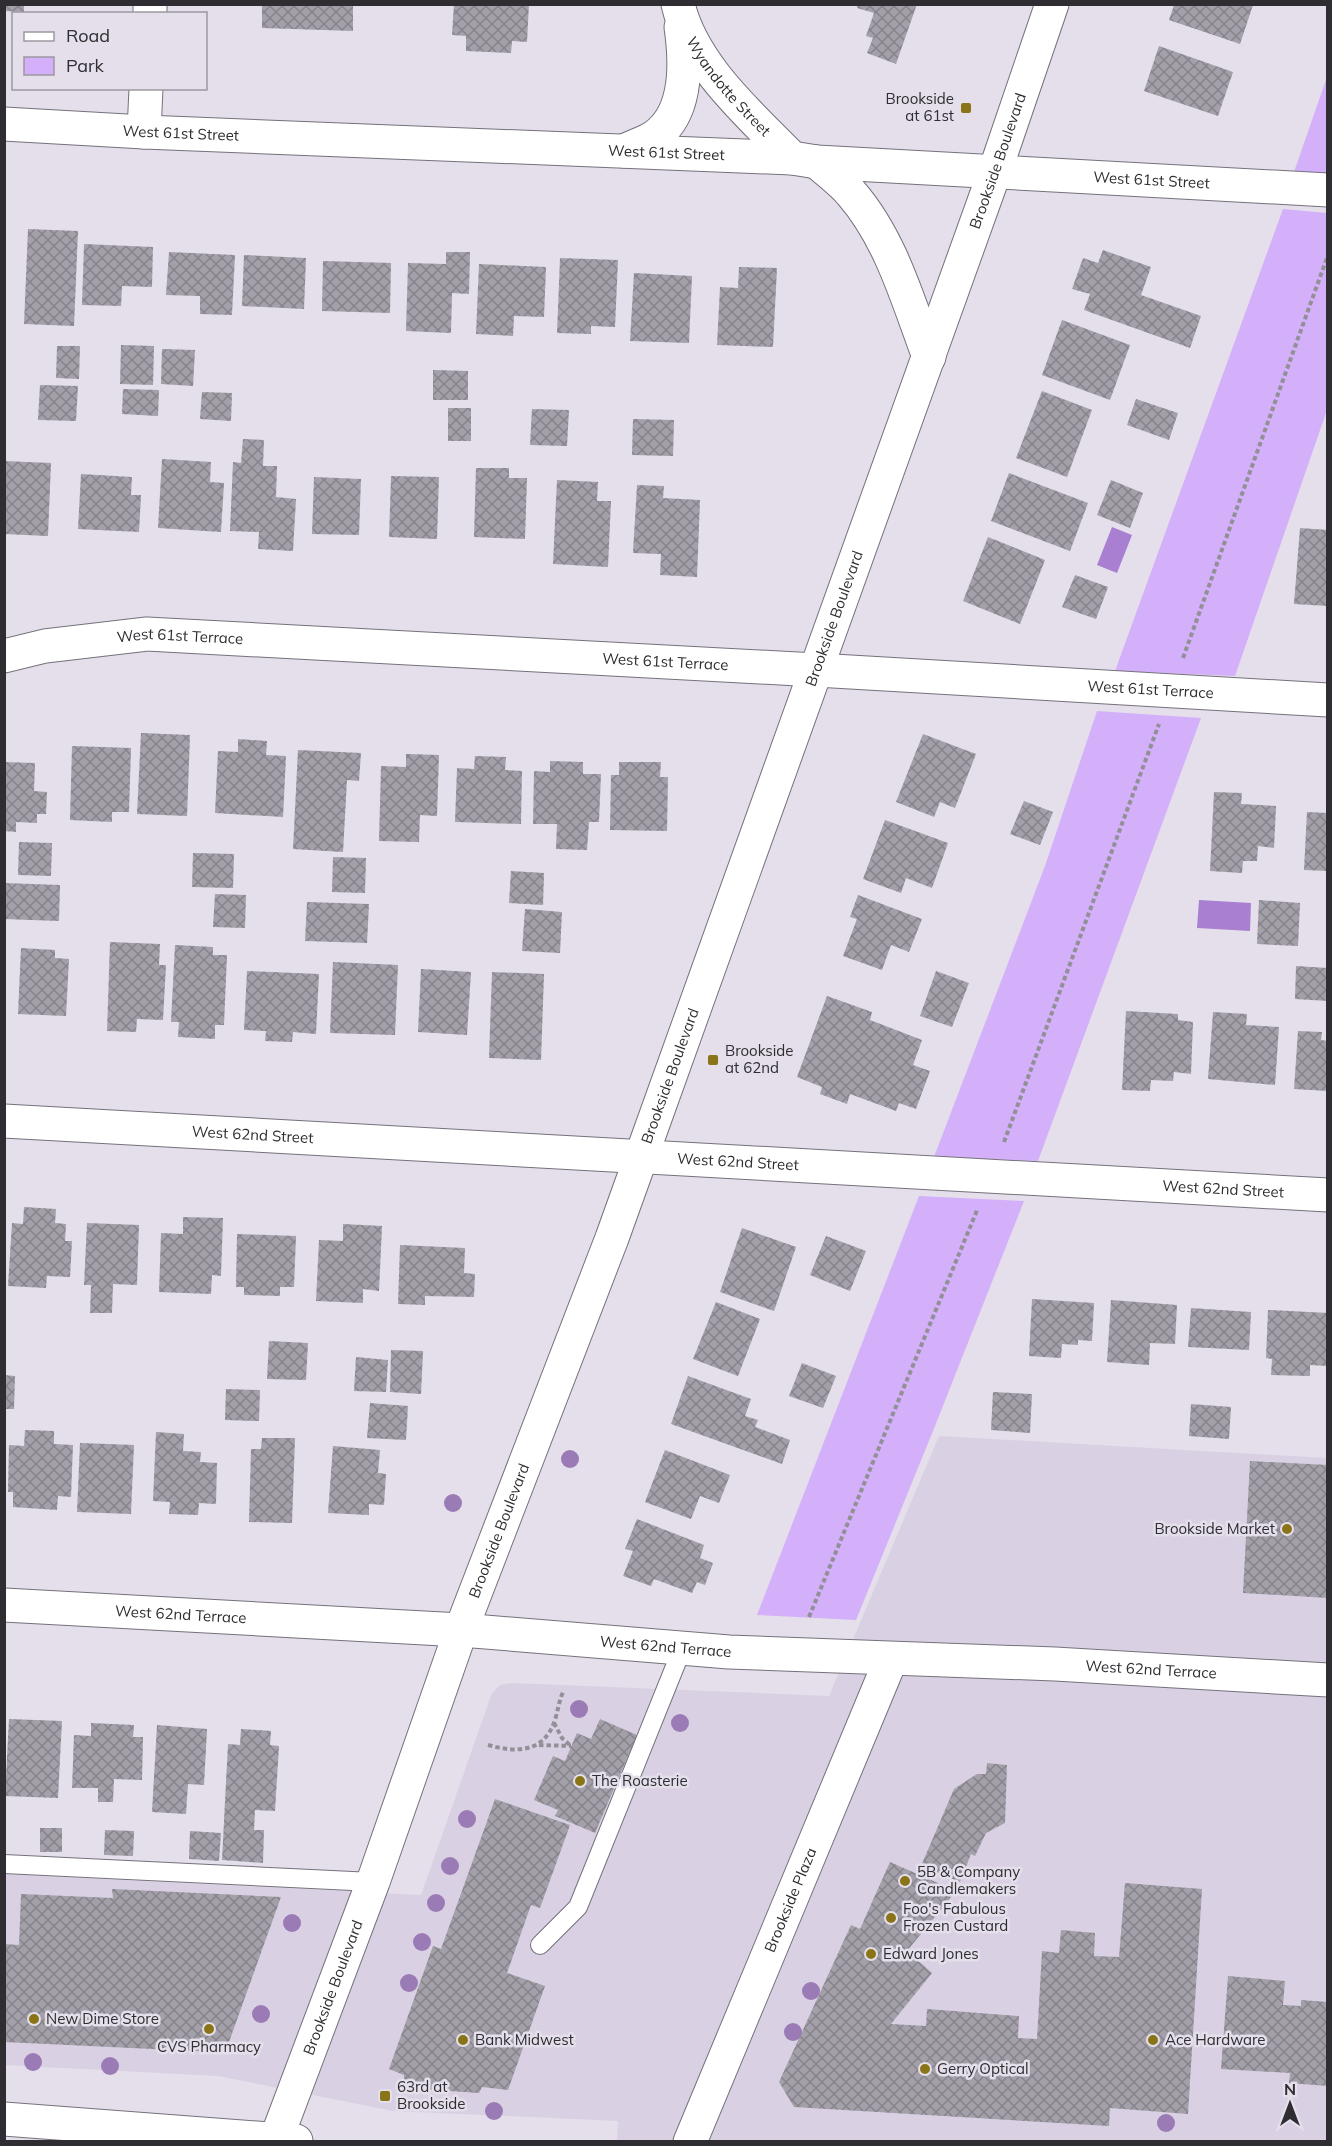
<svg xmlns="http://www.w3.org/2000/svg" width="1332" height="2146" viewBox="0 0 1332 2146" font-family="Mulish,sans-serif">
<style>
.built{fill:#d9d1e3}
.park{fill:#d3b0f9}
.water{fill:#a87fd1}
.building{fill:url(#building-cross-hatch)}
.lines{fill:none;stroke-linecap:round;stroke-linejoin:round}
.service-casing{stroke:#75717b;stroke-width:20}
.minor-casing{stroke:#75717b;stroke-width:35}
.secondary-casing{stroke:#75717b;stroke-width:35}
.path{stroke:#928f97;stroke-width:4;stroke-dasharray:4.5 3;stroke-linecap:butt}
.service{stroke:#fff;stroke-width:18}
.minor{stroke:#fff;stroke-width:33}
.secondary{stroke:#fff;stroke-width:33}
.tree{fill:#9b7bb6}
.poi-dot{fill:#897518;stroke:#e4dfea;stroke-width:2}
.labels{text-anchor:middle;stroke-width:5;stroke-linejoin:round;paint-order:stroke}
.street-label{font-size:15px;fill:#2f2d31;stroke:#e4dfea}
.poi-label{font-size:15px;fill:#2f2d31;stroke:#e4dfea;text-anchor:start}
</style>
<defs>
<pattern id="building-cross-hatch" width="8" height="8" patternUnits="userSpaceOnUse" patternTransform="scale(1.5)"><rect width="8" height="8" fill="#a4a0aa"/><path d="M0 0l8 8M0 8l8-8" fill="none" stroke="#86838b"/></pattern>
</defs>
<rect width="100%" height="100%" fill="#e4dfea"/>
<!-- built -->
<path class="built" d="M939,1436l388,22v683h-710l1,-20 -225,-10 -175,-35 -213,-11 -1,-191 417,21 71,-202 8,-8 12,-2 317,13z"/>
<!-- park -->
<g class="park">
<path d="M1327,77v98l-33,-3z"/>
<path d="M1283,209l44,4v197l-92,266 -120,-5z"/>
<path d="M1097,711l104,7 -163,443 -104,-4 111,-291z"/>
<path d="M919,1196l105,5 -91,230 -77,189 -99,-5z"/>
</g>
<!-- water -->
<g class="water">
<path d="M1112,527l20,8 -15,38 -20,-8z"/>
<path d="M1199,900l52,3 -1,28 -53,-3z"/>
</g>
<!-- building -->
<g class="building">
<path d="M4,4h20v8l-20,-1z"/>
<path d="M262,4h91v27l-91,-3z"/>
<path d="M454,4h75l-2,38 -15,-1 -1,12 -45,-2v-15l-14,-1z"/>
<path d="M858,4h59l-21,60 -29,-11 6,-15 -7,-2 8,-23 -17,-5z"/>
<path d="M1174,5h79l-13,39 -71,-24z"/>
<path d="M1159,46l74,26 -15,44 -74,-25z"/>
<path d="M28,229l50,2 -4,95 -50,-2z"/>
<path d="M84,244l69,3 -1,40 -30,-1 -1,20 -39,-1z"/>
<path d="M1103,250l48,17 -10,28 60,21 -11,32 -106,-38 6,-16 -18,-5 11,-31 15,5z"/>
<path d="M169,252l66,3 -3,60 -32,-1v-18l-34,-1z"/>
<path d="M446,252h24l-1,42 -17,-1 -1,40 -45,-2 2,-68 38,1z"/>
<path d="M244,255l62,3 -2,51 -62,-3z"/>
<path d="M560,258l58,2 -3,67 -24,-1v8l-34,-1z"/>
<path d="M323,261l68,2 -1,50 -68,-2z"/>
<path d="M479,264l67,3 -2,50 -30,-1 -1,20 -37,-2z"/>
<path d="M739,267l38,1 -4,79 -56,-2 3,-58 18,1z"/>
<path d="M634,273l58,3 -3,67 -59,-2z"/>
<path d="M1062,320l68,25 -20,55 -68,-25z"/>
<path d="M121,345l33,1 -1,39 -33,-1z"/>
<path d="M57,346h23l-1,33 -23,-1z"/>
<path d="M162,349l33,1 -2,36 -32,-2z"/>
<path d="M433,370l35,1v29h-35z"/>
<path d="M40,385l38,1 -2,35 -38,-1z"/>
<path d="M123,389l36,1 -1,26 -36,-2z"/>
<path d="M1042,391l50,19 -25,67 -51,-19z"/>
<path d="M202,392l30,1 -1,28 -31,-2z"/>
<path d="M1136,399l42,14 -9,27 -42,-15z"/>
<rect x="448" y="408" width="23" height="33"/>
<path d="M532,409l37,1 -2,36 -37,-1z"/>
<path d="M633,419l41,1 -1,36 -41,-1z"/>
<path d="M243,439l21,1 -1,26h14l-1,31 20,2 -3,52 -35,-2 1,-17 -29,-1 3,-69 8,1z"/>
<path d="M162,459l49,3 -1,20 14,1 -3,49 -63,-4z"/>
<path d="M4,461l47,2 -3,73 -44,-2z"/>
<path d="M476,468h33v10h18l-2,61 -51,-2z"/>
<path d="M1009,473l79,30 -18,48 -79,-30z"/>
<path d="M81,474l51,3 -1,18h10l-2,37 -61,-3z"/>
<path d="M391,476l48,1 -2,62 -48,-2z"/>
<path d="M314,477l47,2 -2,56 -47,-1z"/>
<path d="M557,480l41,2 -1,19h14l-3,66 -55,-3z"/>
<path d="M1111,480l32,13 -13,35 -33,-13z"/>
<path d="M637,485l27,1 -1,12 37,2 -3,77 -37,-2 1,-21 -28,-1z"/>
<path d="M1300,528l28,2v76l-34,-2z"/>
<path d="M988,537l57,23 -25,64 -57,-23z"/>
<path d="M1075,575l33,12 -12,32 -34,-12z"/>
<path d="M141,733l49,2 -3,81 -50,-2z"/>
<path d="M923,734l53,20 -21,54 -15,-6 -6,15 -38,-15z"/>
<path d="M238,739l29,2 -1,14 20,1 -3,61 -68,-4 3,-62 20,1z"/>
<path d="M72,746l59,2 -2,64h-17v10l-42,-2z"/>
<path d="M298,750l63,3 -2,28 -12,-1 -4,72 -50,-3z"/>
<path d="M406,754l33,1 -2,61 -17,-1 -1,27 -40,-1 2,-75 25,1z"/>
<path d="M475,756l31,1 -1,13 17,1 -1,53 -66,-2 2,-54 17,1z"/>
<path d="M550,761l33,1v12h18l-2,48h-10l-2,28 -31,-1 1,-25h-24l1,-53 16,1z"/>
<path d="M4,762l31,1 -1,28 13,1 -1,22h-9v9l-21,-1v10l-12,-1z"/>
<path d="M619,762h42l-1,15h8l-1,54 -57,-1 1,-55h8z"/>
<path d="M1214,792l28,1 -1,11 35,2 -2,42 -16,-2 -1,15h-14l-1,12 -32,-2z"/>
<path d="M1024,801l29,11 -13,33 -30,-11z"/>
<path d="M1307,812l21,1v58l-24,-1z"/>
<path d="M885,820l63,23 -16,45 -26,-10 -5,15 -38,-14z"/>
<path d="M19,842l33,1 -1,33 -33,-1z"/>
<path d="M193,853l41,1 -1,34 -41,-1z"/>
<path d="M333,857l33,1 -1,35 -33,-1z"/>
<path d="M511,871l33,2 -1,32 -34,-2z"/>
<path d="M4,883l56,2 -1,36 -55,-2z"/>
<path d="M215,894l31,1 -1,33 -32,-1z"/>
<path d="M858,895l64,24 -13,33 -18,-7 -9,25 -39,-14 14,-37 -7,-2z"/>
<path d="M1259,900l41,3 -2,43 -41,-2z"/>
<path d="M307,902l62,2 -2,39 -62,-2z"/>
<path d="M525,909l37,3 -2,41 -38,-2z"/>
<path d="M110,942l50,2 -1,21h7l-3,55 -26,-1 -1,13 -29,-1z"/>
<path d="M175,945l38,2v8h14l-3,70h-9v14l-37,-2 1,-15h-8z"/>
<path d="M21,948l34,2v8l14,1 -3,57 -48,-2z"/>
<path d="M333,962l65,3 -3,70 -65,-2z"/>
<path d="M1296,966l32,2v33l-33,-2z"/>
<path d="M421,969l50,3 -4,63 -49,-3z"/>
<path d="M247,971l72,3 -3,60 -23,-2 -1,10 -27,-1 1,-10 -22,-1z"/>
<path d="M936,971l33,12 -17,44 -32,-11z"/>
<path d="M492,972l52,2 -3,86 -52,-2z"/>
<path d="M827,996l45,16 -2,8 52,20 -9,25 17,6 -14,38 -17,-6 -3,8 -46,-17 -3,10 -27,-10 2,-7 -25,-10z"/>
<path d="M1126,1011l52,3v6l15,2 -2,52 -17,-2 -1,9 -22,-1 -1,11 -28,-1z"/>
<path d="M1213,1012l34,2 -1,11 33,2 -4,58 -67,-6z"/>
<path d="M1298,1031l24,1 -1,8 7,1v50l-34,-2z"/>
<path d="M24,1207l32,2 -1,14 11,1 -1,17h7l-2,36 -23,-1 -1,12 -38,-2 4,-63 11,1z"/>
<path d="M183,1217l40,1 -2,58 -9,-1 -1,19 -52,-2 2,-59 22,1z"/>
<path d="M87,1223l52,2 -2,60 -24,-1 -1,29h-22l1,-28h-7z"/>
<path d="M343,1224l39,2 -3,65 -16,-2v14l-47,-2 3,-61 24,1z"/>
<path d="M742,1228l54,19 -22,64 -54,-19z"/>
<path d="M237,1234l59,2 -2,51h-14v9l-36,-1v-8h-8z"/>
<path d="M826,1236l40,15 -16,40 -40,-16z"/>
<path d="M400,1245l65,3 -1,25 11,1 -1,23 -49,-1v9l-27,-1z"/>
<path d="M1032,1299l62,4 -2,38 -14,-1v5l-16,-1 -1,14 -32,-2z"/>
<path d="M1111,1300l66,5 -2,39 -25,-1 -1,22 -42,-3z"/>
<path d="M716,1302l44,17 -22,57 -45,-17z"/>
<path d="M1191,1308l60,4 -2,38 -61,-3z"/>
<path d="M1268,1310l60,3 -1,53 -17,-1v11l-39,-1 1,-16 -6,-1z"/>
<path d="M269,1341l39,2 -2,37 -39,-1z"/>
<path d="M391,1350l32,1 -2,43 -31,-2z"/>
<path d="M356,1357l32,3 -2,32 -32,-1z"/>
<path d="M802,1363l34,13 -13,32 -34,-12z"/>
<path d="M4,1375l11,1 -1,33h-10z"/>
<path d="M688,1376l63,23 -6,17 13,4 -3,7 35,13 -8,24 -111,-40z"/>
<path d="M226,1389l34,1 -1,31 -34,-1z"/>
<path d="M993,1392l39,2 -2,39 -39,-3z"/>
<path d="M370,1403l38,3 -2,34 -39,-2z"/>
<path d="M1191,1404l40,3 -2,32 -40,-3z"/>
<path d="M25,1430l29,1v13l19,1 -2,52 -13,-1 -1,14 -44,-3v-15h-5l1,-47 15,1z"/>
<path d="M156,1432l28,2 -1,17 18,1 -1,10 17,1 -1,41 -17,-1 -1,12 -29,-1 1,-12 -17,-1z"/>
<path d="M262,1438h33l-3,85 -43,-1 2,-73h10z"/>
<path d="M80,1443l54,2 -3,69 -54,-2z"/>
<path d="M333,1446l47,4 -2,23 8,1 -2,31 -15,-1v11l-41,-2z"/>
<path d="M665,1450l65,25 -11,28 -19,-7 -9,23 -46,-17z"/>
<path d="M1250,1461l78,4v133l-85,-5z"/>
<path d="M637,1519l67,26 -4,13 13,5 -8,22 -8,-3 -5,11 -38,-14 -3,7 -28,-10 10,-25 -8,-2z"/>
<path d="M9,1719l53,2 -4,77 -53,-2z"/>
<path d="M600,1719l37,16 -42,98 -40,-17 3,-6 -24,-10 19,-44 12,5 12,-28 14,6z"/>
<path d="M91,1723l43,2 -1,12h10l-1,43 -28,-1 -1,23h-15v-14h-26l2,-53 17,1z"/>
<path d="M157,1725l50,4 -3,56 -16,-1 -2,30 -34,-2z"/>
<path d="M241,1729l30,2 -1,14 9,1 -4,65 -20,-1 -1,20h10l-1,33 -41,-3 6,-116 12,1z"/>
<path d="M987,1763l20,2 -2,58 -19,10 -11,23 -4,-2 -11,28 -39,-16 33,-77 23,-15h9z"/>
<path d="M495,1799l75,26 -30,83 -9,-3 -24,68 38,13 -37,104 -26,-3 -3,6 -75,-5v-13l-15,-6 44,-123 8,3z"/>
<rect x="40" y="1828" width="22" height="24"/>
<path d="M105,1830l29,1 -1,25 -29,-1z"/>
<path d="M190,1831l31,2 -2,28 -30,-2z"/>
<path d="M890,1862l66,29 -49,60 25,22 -41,51 35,2 1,-17 92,7 -1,22 19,1 5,-88 17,2 2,-23 34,3 -1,23 25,1 6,-74 77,6 -14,225 -78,-6 -1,18 -315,-19 -15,-25 72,-157 9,4z"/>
<path d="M112,1889l169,8 -52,145 -13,10 -212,-10v-98l15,1 2,-51 92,4z"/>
<path d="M1228,1976l57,5 -2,24 18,1v-6l27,2v84l-39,-3 1,-10 -69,-4z"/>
</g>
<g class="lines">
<!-- service casing -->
<g class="service-casing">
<g id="service">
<path d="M4,1864l369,18"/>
<path d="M540,1945l38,-38 104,-258"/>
</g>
</g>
<!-- minor casing -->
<g class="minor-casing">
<g id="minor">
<path id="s1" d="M678,4c14,61 72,111 114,154"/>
<path d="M150,14v-10"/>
<path id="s2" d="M4,124l140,8 648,26 25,4 511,28"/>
<path d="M144,132l2,-44"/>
<path d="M624,151c9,-5 21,-8 30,-14 34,-23 32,-75 27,-110"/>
<path d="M817,162c11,10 25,20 34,31 40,46 57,108 78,164"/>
<path id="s3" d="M4,656l41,-10 102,-12 669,36 512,30"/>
<path id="s4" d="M4,1121l1324,74"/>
<path id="s5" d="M4,1605l457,25 268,22 326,12 273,16"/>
<path id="s6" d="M690,2142l201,-483"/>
</g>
</g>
<!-- secondary casing -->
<g class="secondary-casing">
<g id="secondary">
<path d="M4,2119l292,22"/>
<path id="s7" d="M275,2142l98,-260 88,-252 151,-392 383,-1067 57,-167"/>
</g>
</g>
<!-- path -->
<g class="path">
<path d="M1183,658l145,-403"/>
<path d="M1004,1142l155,-418"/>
<path d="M809,1617l169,-409"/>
<path d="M554,1723l8,15 9,8"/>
<path d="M488,1745c29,8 56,8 67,-25 3,-10 4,-19 8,-28"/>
<path d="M539,1745l32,1"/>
</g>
<!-- service -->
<use href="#service" class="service"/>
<!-- minor -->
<use href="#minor" class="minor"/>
<!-- secondary -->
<use href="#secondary" class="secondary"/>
</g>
<!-- trees -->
<g class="tree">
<circle cx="570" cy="1459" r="9"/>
<circle cx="453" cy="1503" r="9"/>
<circle cx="579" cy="1709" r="9"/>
<circle cx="680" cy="1723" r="9"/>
<circle cx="467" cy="1819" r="9"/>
<circle cx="450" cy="1866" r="9"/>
<circle cx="436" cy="1903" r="9"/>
<circle cx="292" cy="1923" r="9"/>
<circle cx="422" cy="1942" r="9"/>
<circle cx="409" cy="1983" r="9"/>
<circle cx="811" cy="1991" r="9"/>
<circle cx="261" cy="2014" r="9"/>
<circle cx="793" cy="2032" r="9"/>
<circle cx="33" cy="2062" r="9"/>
<circle cx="110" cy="2066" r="9"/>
<circle cx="494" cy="2111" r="9"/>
<circle cx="1166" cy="2123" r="9"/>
</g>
<!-- markers -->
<g class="poi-dot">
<rect x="960" y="102" width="12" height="12" rx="3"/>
<rect x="707" y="1054" width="12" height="12" rx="3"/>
<circle cx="1287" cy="1529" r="6"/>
<circle cx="580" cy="1781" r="6"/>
<circle cx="905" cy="1881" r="6"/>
<circle cx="891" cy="1918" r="6"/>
<circle cx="871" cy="1954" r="6"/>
<circle cx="34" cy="2019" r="6"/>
<circle cx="209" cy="2029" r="6"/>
<circle cx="463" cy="2040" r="6"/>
<circle cx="1153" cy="2040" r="6"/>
<circle cx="925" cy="2069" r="6"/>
<rect x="379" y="2090" width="12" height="12" rx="3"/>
</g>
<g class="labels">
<!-- street labels -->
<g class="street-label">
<text dy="5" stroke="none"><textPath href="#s1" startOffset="98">Wyandotte Street</textPath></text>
<text dy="5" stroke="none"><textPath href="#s2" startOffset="177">West 61st Street</textPath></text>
<text dy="5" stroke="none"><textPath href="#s2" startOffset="663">West 61st Street</textPath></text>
<text dy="5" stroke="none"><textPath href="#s7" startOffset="2109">Brookside Boulevard</textPath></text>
<text dy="5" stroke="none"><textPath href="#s2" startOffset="1149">West 61st Street</textPath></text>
<text dy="5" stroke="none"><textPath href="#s7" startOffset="1623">Brookside Boulevard</textPath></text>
<text dy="5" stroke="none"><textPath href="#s3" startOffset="178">West 61st Terrace</textPath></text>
<text dy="5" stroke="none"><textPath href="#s3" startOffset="664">West 61st Terrace</textPath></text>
<text dy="5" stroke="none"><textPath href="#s3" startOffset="1150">West 61st Terrace</textPath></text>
<text dy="5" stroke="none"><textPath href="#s7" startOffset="1137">Brookside Boulevard</textPath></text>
<text dy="5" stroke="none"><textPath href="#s4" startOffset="249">West 62nd Street</textPath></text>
<text dy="5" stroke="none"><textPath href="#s4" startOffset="735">West 62nd Street</textPath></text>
<text dy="5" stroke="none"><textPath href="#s4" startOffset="1221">West 62nd Street</textPath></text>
<text dy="5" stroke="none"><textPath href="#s7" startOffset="651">Brookside Boulevard</textPath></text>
<text dy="5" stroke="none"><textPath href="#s5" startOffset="177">West 62nd Terrace</textPath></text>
<text dy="5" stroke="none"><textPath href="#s5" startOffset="663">West 62nd Terrace</textPath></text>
<text dy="5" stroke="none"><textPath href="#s5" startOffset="1149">West 62nd Terrace</textPath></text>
<text dy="5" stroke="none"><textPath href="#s6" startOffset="262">Brookside Plaza</textPath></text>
<text dy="5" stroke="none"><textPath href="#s7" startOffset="165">Brookside Boulevard</textPath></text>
</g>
<!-- poi labels -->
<g class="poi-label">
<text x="954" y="104" text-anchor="end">Brookside<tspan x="954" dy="17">at 61st</tspan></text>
<text x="725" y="1056">Brookside<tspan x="725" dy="17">at 62nd</tspan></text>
<text x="1275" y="1534" text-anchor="end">Brookside Market</text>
<text x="592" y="1786">The Roasterie</text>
<text x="917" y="1877">5B &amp; Company<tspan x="917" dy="17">Candlemakers</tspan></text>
<text x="903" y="1914">Foo's Fabulous<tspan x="903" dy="17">Frozen Custard</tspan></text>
<text x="883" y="1959">Edward Jones</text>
<text x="46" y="2024">New Dime Store</text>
<text x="475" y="2045">Bank Midwest</text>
<text x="1165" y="2045">Ace Hardware</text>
<text x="209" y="2052" text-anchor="middle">CVS Pharmacy</text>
<text x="937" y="2074">Gerry Optical</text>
<text x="397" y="2092">63rd at<tspan x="397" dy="17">Brookside</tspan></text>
</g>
</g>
<!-- border -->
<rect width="1332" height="2146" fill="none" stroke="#2f2d31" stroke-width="12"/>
<!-- legend -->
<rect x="12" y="12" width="195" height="78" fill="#e4dfea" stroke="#9c98a0" stroke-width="1.5"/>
<rect x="24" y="32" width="30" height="9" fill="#ffffff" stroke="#9c98a0" stroke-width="1.5"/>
<text x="66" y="42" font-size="18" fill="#2f2d31">Road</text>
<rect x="24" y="57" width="30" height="18" fill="#d3b0f9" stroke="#9c98a0" stroke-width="1.5"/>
<text x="66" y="72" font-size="18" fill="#2f2d31">Park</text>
<!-- north arrow -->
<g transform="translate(1290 2104)" stroke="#e4dfea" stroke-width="4.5" paint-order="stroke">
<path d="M0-4.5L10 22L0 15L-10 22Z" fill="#2f2d31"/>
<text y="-9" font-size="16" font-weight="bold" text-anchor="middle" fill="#2f2d31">N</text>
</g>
</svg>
